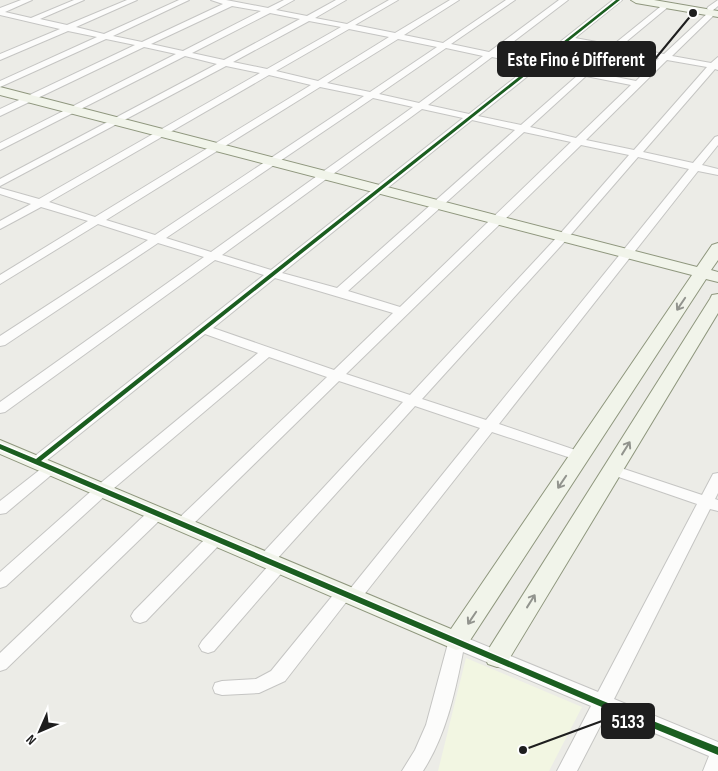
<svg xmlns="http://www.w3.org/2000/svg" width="718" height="771" viewBox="0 0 718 771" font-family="'Sofia Sans Condensed',sans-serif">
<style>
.education{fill:#f2f6e2}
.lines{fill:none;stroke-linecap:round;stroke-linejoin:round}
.street-casing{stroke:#c5c5c3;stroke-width:2}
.secondary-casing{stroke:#8f977e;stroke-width:2}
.street{fill:#fcfcfb;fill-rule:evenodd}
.secondary{fill:#f1f4ea;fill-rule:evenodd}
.cycleway-casing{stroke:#fff;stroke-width:3}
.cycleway{fill:#1b5e20;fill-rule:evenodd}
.oneway{stroke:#92948e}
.leader{fill:none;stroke:#1e1e1e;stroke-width:2}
.callout-dot{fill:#1e1e1e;stroke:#fff;stroke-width:2}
.callout{fill:#1e1e1e;stroke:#1e1e1e;stroke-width:2}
.callout-label{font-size:19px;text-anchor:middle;font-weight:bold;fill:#fff}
</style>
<rect width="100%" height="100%" fill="#ecece7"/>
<!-- education -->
<path class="education" d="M466,658l116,49 -33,64h-111z"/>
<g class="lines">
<!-- street casing -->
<g class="street-casing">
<g id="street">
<path d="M21,0h11l-27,12 26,6 43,-18h10l-44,19 27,6 60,-25h10l-61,27 28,7 75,-34h10l-76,36 29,6 81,-38 -12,-4h15l42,8 16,-8h10l-18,10 31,6 29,-16h10l-31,18 32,6 42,-24h9l-43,25 40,8 55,-33h9l-55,35 39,8 63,-43h9l-64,44 38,8 70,-52h9l-71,54 39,7 77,-61h9l-47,38 38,7 52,-42 4,2 -1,2 -47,39 43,8 46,-43 -3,-2 1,-2 10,-7v6l-6,5 3,2 -1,2 -42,41 39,7 7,-6v13l-3,-1 -72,83 50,11 22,-26 3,-1v9l-16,20 16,4v6l-20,-4 -199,253 85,29 2,3 -2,3h-10l-82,-27 -133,169 -6,2 -6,-2 -62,80 -26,12 -37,2 -7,-2 -2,-5 2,-5 7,-2 34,-2 15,-8 67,-82 6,-2 6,2 130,-161 -65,-22 -139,154 9,1 2,4 -2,4 -71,82 -6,2 -6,-2 -3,-5 3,-5 67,-76 -9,-1 -2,-4 2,-4 143,-154 -64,-21 -150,147 -6,1 -6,-1 -2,-4 2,-4 150,-143 -58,-20 -162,137 -101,92 -6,2v-16l97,-86 161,-133 -53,-19 -164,131h-10l-3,-3 3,-3 233,-184 -49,-15 -210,152 -5,1v-11l204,-145 -46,-14 -153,102 -5,1v-10l148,-96 -50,-16 -98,60v-9l88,-54 -47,-14 -41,22v-8l31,-17 -31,-10v-6l39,11 221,-126 -34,-7 -226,120v-7l217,-115 -32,-8 -185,94v-7l176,-89 -32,-7 -144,69v-7l135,-64 -29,-6 -106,48v-6l97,-44 -29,-6 -68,29v-6l60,-25 -60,-14v-7zM232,6l29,5 -78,40 -32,-7zM270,13l30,6 -76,41 -32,-7zM309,21l32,6 -74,42 -34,-7zM349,29l40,8 -71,44 -42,-10zM398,39l39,8 -67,45 -43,-9zM571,42l37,7 -25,21 -39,-7zM446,48l37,8 -64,47 -40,-9zM617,50l42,8 -23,23 -45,-9zM492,57l39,8 -62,49 -41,-9zM667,60l40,7 -73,83 -48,-10zM539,67l39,8 -57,50 -43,-9zM269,75l42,10 -216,132 -46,-15zM586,76l45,9 -55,53 -46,-11zM320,87l44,9 -209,139 -49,-15zM373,98l40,9 -202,145 -45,-14zM422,109l41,9 -192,152 -49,-15zM472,120l43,10 -178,158 -55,-15zM524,132l47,10 -171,165 -52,-16zM581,145l48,10 -70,80 -149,160 -64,-21zM638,157l51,12 -203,251 -64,-21 145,-160zM275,278l118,35 -59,57 -121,-42z"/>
<path d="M51,463l5,2 3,3 -3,3 -50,42 -6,1v-13l46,-36z"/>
<path d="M612,465l90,30 11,-21 5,-1v20l-3,6 3,1v11l-8,-2 -96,190 104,43v29h-15l6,-15 -102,-43 -30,58h-20l34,-65 -128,-54c-8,41 -17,83 -40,119h-21l13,-21 11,-25 24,-89 6,-2 6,2 136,56 99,-188 -90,-31 -3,-3 3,-3z"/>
<path d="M157,508l6,1 2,4 -2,4 -157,152 -6,2v-18l151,-144z"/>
<path d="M216,532l6,2 2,4 -2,4 -76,79 -6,2 -6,-2 -3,-5 3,-5 76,-77z"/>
</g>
</g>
<!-- secondary casing -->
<g class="secondary-casing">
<g id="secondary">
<path d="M631,0h23l64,11v6l-82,-14z"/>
<path d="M0,87l697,180 15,-22 6,-2v17l-7,10 7,2v10l-12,-3 -241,369 -9,2 -456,-196v-14l451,189 241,-354 -692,-180z"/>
<path d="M718,294v19l-212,351 -9,3 -9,-3 -3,-7 3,-7 222,-351 2,-4z"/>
</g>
</g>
<!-- street -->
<use href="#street" class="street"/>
<!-- secondary -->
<use href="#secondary" class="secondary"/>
<!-- cycleway casing -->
<g class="cycleway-casing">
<path id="cycleway" d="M616,0h4l-579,461 562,240 115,46v8l-121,-50 -597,-256v-5l36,15z"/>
</g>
<!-- cycleway -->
<use href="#cycleway" class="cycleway"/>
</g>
<!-- one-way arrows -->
<defs><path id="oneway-shaft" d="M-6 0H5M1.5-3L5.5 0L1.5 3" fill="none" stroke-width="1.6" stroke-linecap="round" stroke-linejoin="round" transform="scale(1.25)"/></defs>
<g class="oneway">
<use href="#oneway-shaft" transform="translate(681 304) rotate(124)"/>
<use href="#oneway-shaft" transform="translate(626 448) rotate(-58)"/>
<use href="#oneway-shaft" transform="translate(562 482) rotate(124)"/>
<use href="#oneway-shaft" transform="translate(531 601) rotate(-58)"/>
<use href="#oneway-shaft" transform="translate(472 618) rotate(124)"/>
</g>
<!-- callouts -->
<path class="leader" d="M693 13L655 59M523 750L602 721"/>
<g class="callout-dot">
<circle cx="693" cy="13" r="5"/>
<circle cx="523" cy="750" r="5"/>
</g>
<g class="callout">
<rect x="498" y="42" width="157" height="34" rx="5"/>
<rect x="602" y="704" width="52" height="34" rx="5"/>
</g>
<g class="callout-label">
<text x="576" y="66">Este Fino é Different</text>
<text x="628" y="728">5133</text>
</g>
<!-- north arrow -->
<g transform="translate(40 731) rotate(225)" stroke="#ffffff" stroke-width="4" paint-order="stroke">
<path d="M0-4L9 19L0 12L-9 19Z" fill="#1e1e1e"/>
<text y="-8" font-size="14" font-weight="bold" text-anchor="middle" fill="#1e1e1e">N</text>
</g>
</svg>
